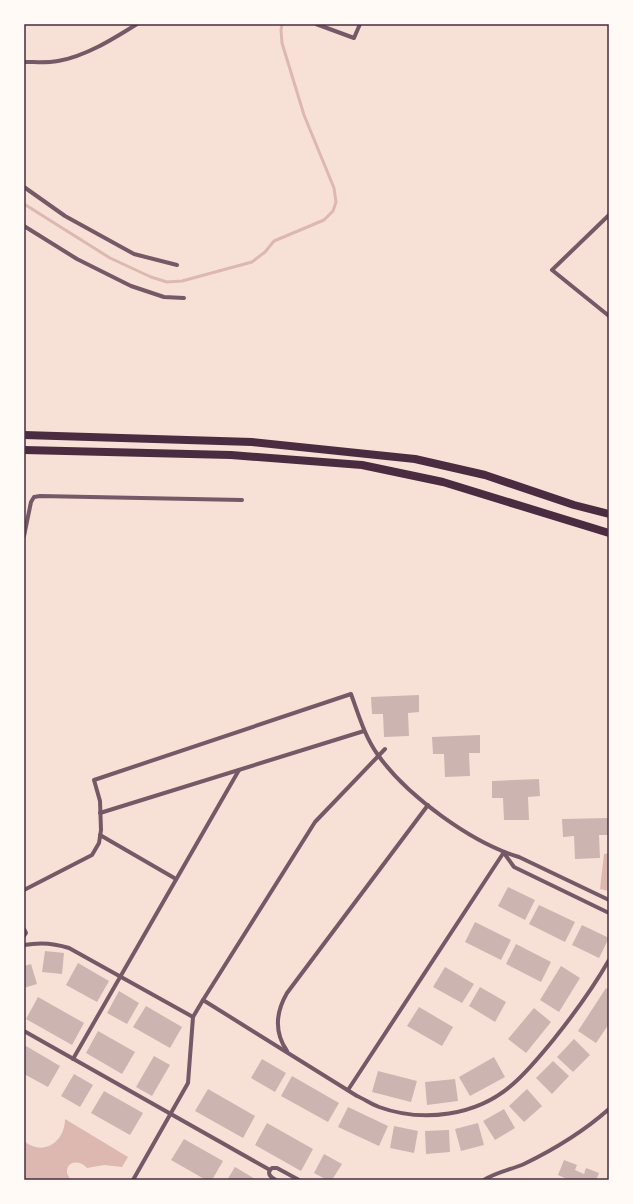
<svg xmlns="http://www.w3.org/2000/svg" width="633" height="1204" viewBox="0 0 633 1204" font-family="'Source Sans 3',sans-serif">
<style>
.water{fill:#dcb8b0}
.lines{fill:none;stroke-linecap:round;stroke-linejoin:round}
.stream{stroke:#dcb8b0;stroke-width:3}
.building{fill:#ccb4b1}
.minor{stroke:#755966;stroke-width:4}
.primary{stroke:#4a2c40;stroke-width:8}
.neatline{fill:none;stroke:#4a2c40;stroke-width:1.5}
</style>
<rect width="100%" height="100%" fill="#f7e1d7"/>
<!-- water -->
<g class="water">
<path d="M609,853v38l-9,-2 4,-35z"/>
<path d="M65,1119l63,38 -6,10 -18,-2 -17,3c-6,-8 -21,-8 -20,5 0,0 3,6 3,6l-2,1h-44v-39c19,16 41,1 41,-22z"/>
</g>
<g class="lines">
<!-- stream -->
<path class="stream" d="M24,204l86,54 41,19 16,5 15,-1 70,-19 13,-10 9,-11 50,-21 9,-9 3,-9 -2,-14 -30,-73 -22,-72 -1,-13 1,-6"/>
</g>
<!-- building -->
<g class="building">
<path d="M419,695v17l-11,1 1,23 -25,1 -1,-23h-11l-1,-17z"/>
<path d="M480,735v18h-11l1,23 -25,1 -1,-23h-11l-1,-17z"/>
<path d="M539,779l1,17 -12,1 1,23h-25l-1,-22h-11v-17z"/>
<path d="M609,818v17h-10l1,23 -25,1 -1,-23 -11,1 -1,-18z"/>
<path d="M508,887l27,13 -10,20 -27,-14z"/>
<path d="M539,905l36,17 -10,20 -36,-18z"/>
<path d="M475,922l36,18 -10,20 -36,-18z"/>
<path d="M582,925l27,13 -10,20 -27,-13z"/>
<path d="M516,944l35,18 -10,20 -35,-18z"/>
<path d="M45,951l19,2 -2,21 -20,-2z"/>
<path d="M78,963l31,18 -12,21 -31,-17z"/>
<path d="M31,964l6,20 -13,4v-22z"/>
<path d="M561,966l19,12 -21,34 -19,-12z"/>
<path d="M445,967l29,17 -12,19 -29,-16z"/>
<path d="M480,987l26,15 -11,20 -26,-16z"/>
<path d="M606,988l3,2v34l-13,19 -18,-12z"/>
<path d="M119,991l20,12 -12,21 -20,-11z"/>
<path d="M38,997l46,26 -12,22 -46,-26z"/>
<path d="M146,1006l36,21 -12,21 -37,-21z"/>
<path d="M419,1007l34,20 -11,19 -35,-20z"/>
<path d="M534,1008l17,14 -25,31 -18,-14z"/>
<path d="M98,1031l37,21 -13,22 -36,-21z"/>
<path d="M574,1039l16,16 -17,17 -16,-15z"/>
<path d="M26,1046l34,20 -12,21 -24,-13v-25z"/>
<path d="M154,1056l16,9 -18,31 -16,-9z"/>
<path d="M494,1057l11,20 -35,19 -11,-19z"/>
<path d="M262,1059l24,14 -11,19 -24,-14z"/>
<path d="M553,1061l16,15 -17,18 -16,-16z"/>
<path d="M378,1071l39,10 -6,21 -39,-10z"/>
<path d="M74,1074l19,11 -13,22 -19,-11z"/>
<path d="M292,1076l47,27 -11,19 -47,-26z"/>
<path d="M455,1079l3,22 -31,4 -2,-23z"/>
<path d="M208,1089l47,27 -12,22 -48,-27z"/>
<path d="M527,1089l15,17 -18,16 -15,-16z"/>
<path d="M104,1091l39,22 -13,22 -39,-22z"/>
<path d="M348,1107l40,19 -9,20 -41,-19z"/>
<path d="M504,1109l11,19 -20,12 -12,-19z"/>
<path d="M267,1123l46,26 -12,22 -46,-26z"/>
<path d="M478,1123l6,22 -23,6 -6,-22z"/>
<path d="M394,1126l24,5 -4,22 -24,-5z"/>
<path d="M449,1130l1,22 -24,2 -1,-23z"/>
<path d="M184,1139l39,22 -11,19h-6l-35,-20z"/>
<path d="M324,1154l18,10 -10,16h-5l-13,-7z"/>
<path d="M564,1160l13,5 -2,5 9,4 2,-6 13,5 -3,7h-30l1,-1 -9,-4z"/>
<path d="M235,1167l22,13h-30z"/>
</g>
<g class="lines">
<!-- minor -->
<g class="minor">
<path d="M316,24l38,14 6,-14"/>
<path d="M24,62c11,0 23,1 34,-1 28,-5 55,-22 79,-37"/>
<path d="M24,187l41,29 69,38 43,11"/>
<path d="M609,215l-57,55 57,46"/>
<path d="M24,226l53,33 54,27 33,11 20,1"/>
<path d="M24,536l7,-34 3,-5 6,-1 202,4"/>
<path d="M100,813l264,-82"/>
<path d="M100,835l76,44"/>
<path d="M504,853l10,14 95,46"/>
<path d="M24,890l68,-35 7,-12 2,-13 -1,-29 -6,-21 257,-86c8,22 14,43 27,61 29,41 94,88 141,102l90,43"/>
<path d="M24,929l2,4 -2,3"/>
<path d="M24,945c16,-3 30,-2 45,3l124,69"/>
<path d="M203,1000l154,96c7,3 14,8 22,11 44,16 98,9 134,-23 15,-13 28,-29 41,-45 20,-25 39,-51 55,-79"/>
<path d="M24,1031l246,139"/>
<path d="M287,1051c-13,-19 -11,-39 0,-58l141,-188"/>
<path d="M73,1059l166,-289"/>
<path d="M348,1090l156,-238"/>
<path d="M133,1180l55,-97 5,-66 10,-17 112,-178 70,-73"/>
<path d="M276,1180c-6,-3 -10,-7 -4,-12h5l22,12"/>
<path d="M484,1180c12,-8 26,-10 40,-16 31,-15 59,-32 85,-55"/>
</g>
<!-- primary -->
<g class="primary">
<path d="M24,435l228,7 163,17 70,16 89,30 35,9"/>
<path d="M24,450l207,5 131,10 81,17 166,51"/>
</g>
</g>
<!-- border -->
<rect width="633" height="1204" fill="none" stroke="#fffaf5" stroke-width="50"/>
<rect x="25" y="25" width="583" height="1154" class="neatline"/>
</svg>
